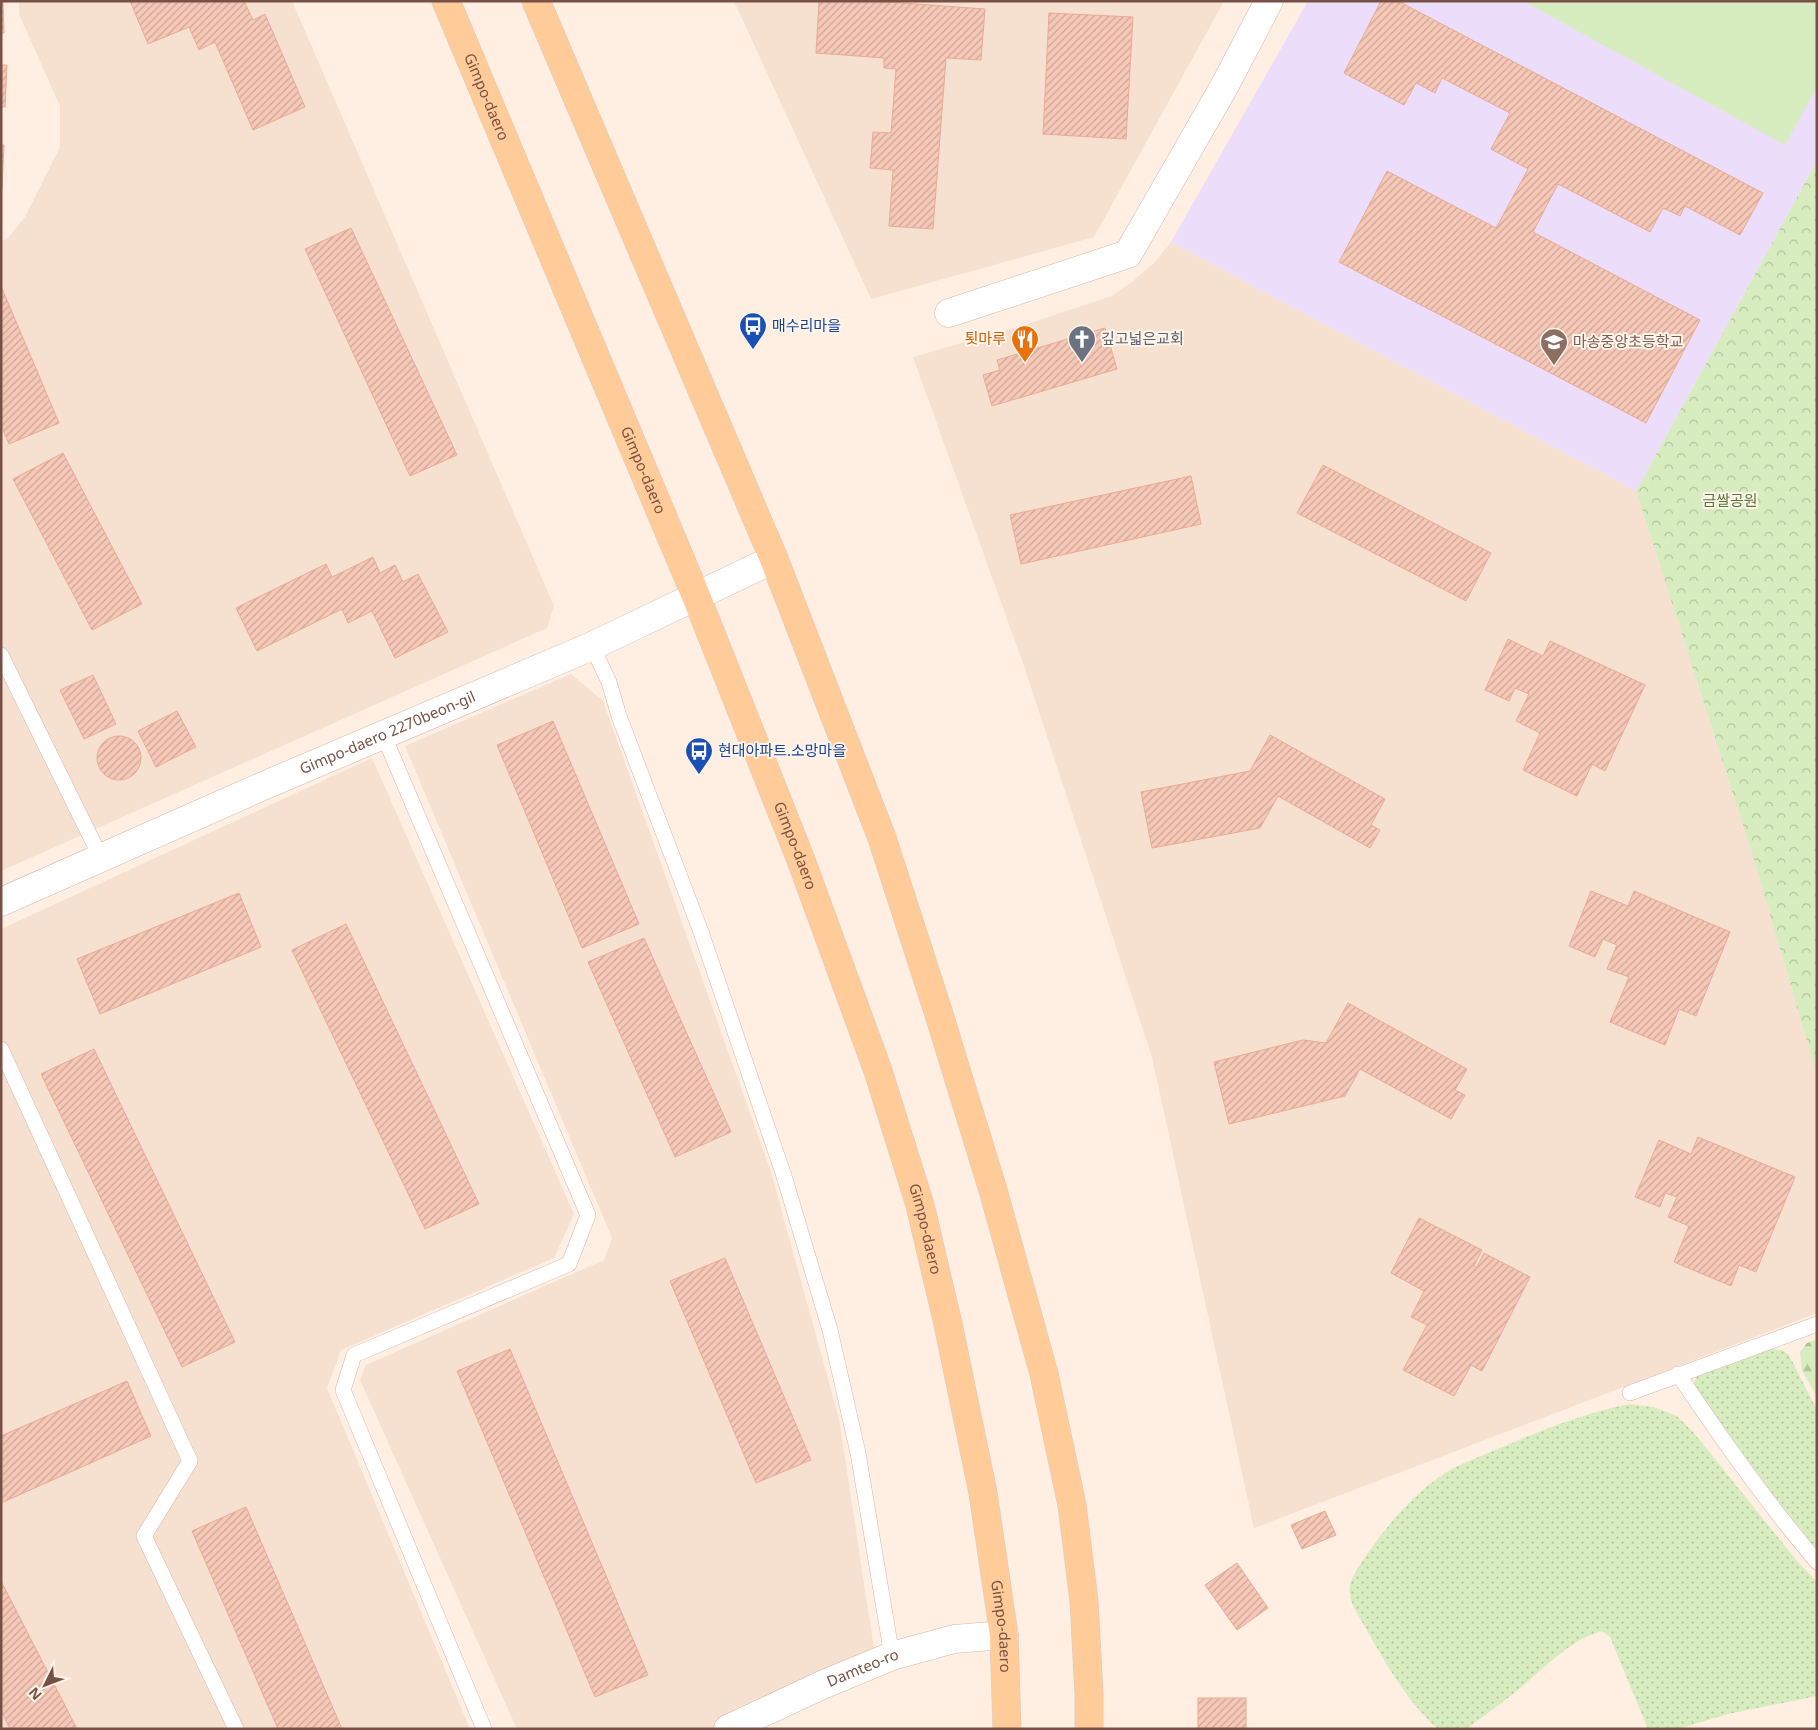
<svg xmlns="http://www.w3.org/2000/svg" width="1818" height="1730" viewBox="0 0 1818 1730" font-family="'Noto Sans','Noto Sans KR',sans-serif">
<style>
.residential{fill:#f6e0cf}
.education{fill:#ecdefa}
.grass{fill:#d7edbf}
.forest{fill:url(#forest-firs)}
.park{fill:url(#park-crowns)}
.garden{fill:url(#garden-dots)}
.building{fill:url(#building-hatch);stroke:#eaab96}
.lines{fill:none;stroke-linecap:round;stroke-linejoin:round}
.service-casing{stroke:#d2b7aa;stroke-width:16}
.minor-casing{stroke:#d2b7aa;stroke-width:29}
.tertiary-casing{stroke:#d2b7aa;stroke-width:29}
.primary-casing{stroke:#d9cecb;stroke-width:29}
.service{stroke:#fff;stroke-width:15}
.minor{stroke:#fff;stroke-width:28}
.tertiary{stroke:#fff;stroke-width:28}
.primary{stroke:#ffcb98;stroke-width:28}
.labels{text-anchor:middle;stroke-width:4;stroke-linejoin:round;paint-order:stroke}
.street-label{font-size:15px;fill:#785146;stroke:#fff4ea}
.transit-label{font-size:15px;fill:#164399;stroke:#fff4ea;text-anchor:start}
.food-label{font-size:15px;fill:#c56008;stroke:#fff4ea;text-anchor:end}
.worship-label{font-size:15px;fill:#5b616d;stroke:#fff4ea;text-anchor:start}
.education-label{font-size:15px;fill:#785e54;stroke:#fff4ea;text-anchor:start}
.park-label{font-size:15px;fill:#55793b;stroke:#fff4ea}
</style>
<defs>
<pattern id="forest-firs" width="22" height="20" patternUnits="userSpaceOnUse" patternTransform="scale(1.25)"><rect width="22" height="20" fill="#d7edbf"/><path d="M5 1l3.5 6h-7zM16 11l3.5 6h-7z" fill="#b3c29d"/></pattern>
<pattern id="park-crowns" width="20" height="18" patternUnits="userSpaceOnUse" patternTransform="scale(1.25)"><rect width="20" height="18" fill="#d7edbf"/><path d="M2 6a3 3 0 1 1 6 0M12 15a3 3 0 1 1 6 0" fill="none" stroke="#b3c29d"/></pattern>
<pattern id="garden-dots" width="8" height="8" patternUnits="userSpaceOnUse" patternTransform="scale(1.25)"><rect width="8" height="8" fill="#d7edbf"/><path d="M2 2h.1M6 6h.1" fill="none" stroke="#b3c29d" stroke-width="1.8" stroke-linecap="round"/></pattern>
<pattern id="building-hatch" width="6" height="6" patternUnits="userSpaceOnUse" patternTransform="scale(1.25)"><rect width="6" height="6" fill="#f6c8b7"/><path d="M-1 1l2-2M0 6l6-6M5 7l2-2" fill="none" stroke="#cca597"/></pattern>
</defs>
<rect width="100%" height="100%" fill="#feefe2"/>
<!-- residential -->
<g class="residential">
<path d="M19,1h273l262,605 -7,22 -546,243v-630l7,-3 17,-21 35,-70v-41l-41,-92z"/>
<path d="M734,1h490l-130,236 -223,62z"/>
<path d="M1171,242l465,249 118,369 63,216v237l-563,215 -102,-471 -127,-388 -112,-312 111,-32 88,-29 20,-14 22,-19z"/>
<path d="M571,674l32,27 168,471 68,247 35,230 -159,80h-198l-157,-349 6,-15 238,-105 8,-22 -207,-492z"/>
<path d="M372,758l202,456 -20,44 -213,92 -14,38 143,341h-469v-800z"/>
</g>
<!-- education -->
<path class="education" d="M1308,1h509v160l-181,330 -465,-249z"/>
<!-- grass -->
<path class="grass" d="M1523,1h294v86l-32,58z"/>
<!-- forest -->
<path class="forest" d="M1817,1339v58l-15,-26 -2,-19 7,-9z"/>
<!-- park -->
<path class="park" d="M1817,161v915l-63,-216 -118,-369z"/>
<!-- garden -->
<g class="garden">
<path d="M1772,1349l10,1 7,5 28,55v140l-55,-70 -63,-88 -5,-9 3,-7z"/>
<path d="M1630,1404l23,3 24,9 17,17 103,128 20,21v114l-89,18 -50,15h-30l-38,-92 -8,-6c-34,9 -62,42 -89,63 -14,11 -29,22 -44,33l-4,2h-27c-35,-30 -61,-82 -84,-121 -11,-24 1,-35 14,-55 19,-27 43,-56 70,-75 16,-12 36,-19 55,-27 44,-19 90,-38 137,-47z"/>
</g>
<!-- building -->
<g class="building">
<path d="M1,1h2l1,32h-3z"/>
<path d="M130,1h114l9,19 12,-6 40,93 -52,23 -38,-88 -16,8 -10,-23 -41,17z"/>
<path d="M819,1h57l109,8 -4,51 -35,-2 -13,171 -44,-3 4,-56 -23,-2 3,-36 18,1 5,-64 -12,-1v-10l-68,-5z"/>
<path d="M1381,1h17l365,192 -23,42 -55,-29 -5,10 -17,-8 -13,24 -92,-48 -25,48 167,88 -54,103 -307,-161 48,-91 109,57 32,-59 -37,-20 19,-36 -68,-35 -7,15 -19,-10 -12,22 -60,-32z"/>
<path d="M1049,13l84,4 -7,122 -83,-5z"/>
<path d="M1,65h6l-2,42h-4z"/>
<path d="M1,145h3l-2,44h-1z"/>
<path d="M351,228l106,227 -47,21 -105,-227z"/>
<path d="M1,286l58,137 -50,21 -8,-19z"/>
<path d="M1105,328l12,41 -125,37 -9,-31 17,-5 -3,-10z"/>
<path d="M63,453l79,151 -50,26 -79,-151z"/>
<path d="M1323,465l168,88 -25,48 -169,-88z"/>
<path d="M1191,476l10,48 -180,40 -11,-49z"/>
<path d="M373,557l7,16 15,-8 8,17 15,-8 30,58 -53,26 -23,-47 -24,12 -6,-14 -85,42 -21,-43 90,-44 6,13z"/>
<path d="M1508,639l35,17 7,-15 95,44 -40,86 -13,-7 -15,32 -54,-26 17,-37 -24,-12 13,-27 -14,-6 -6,13 -24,-11z"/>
<path d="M93,675l23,49 -32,15 -24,-49z"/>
<path d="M177,711l19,36 -40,20 -18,-36z"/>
<path d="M553,721l86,203 -57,24 -85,-203z"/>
<path d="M1270,735l115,64 -14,26 9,5 -10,18 -92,-52 -18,32 -108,20 -11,-56 109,-21z"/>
<circle cx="119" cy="758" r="22"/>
<path d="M1591,891l37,15 6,-15 96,41 -34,84 -17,-7 -14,36 -55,-23 19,-45 -22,-8 10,-24 -14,-6 -8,18 -26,-11z"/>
<path d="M239,893l22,54 -161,67 -23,-55z"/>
<path d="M346,924l133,280 -54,25 -133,-279z"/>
<path d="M644,938l87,194 -56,25 -87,-195z"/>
<path d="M1348,1003l119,66 -12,21 10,5 -14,24 -91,-50 -15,27 -116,28 -15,-62 89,-22 23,3z"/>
<path d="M94,1049l141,293 -53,25 -141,-293z"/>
<path d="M1698,1137l97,40 -39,95 -17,-7 -8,21 -57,-24 15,-36 -21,-9 9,-20 -12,-4 -5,14 -25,-10 24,-57 32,14z"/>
<path d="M1419,1218l63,32 -8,16 3,1 7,-14 46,24 -48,94 -11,-6 -17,31 -51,-26 24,-45 -16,-8 13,-26 -33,-18z"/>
<path d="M725,1258l86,202 -55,23 -86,-202z"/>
<path d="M510,1349l138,326 -53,22 -138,-326z"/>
<path d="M127,1381l24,55 -150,67v-67z"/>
<path d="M246,1507l96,222h-64l-86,-198z"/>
<path d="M1325,1511l11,24 -34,14 -11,-24z"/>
<path d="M1237,1563l31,45 -31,22 -32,-45z"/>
<path d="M1,1581l76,148h-67l-9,-18z"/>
<rect x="1198" y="1698" width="48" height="31"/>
</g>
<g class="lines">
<!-- service casing -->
<g class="service-casing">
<g id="service">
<path d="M592,646l17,36 10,34 82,216 83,244 46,154 28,123 34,203"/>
<path d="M1,655l100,203"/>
<path d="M383,734l205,481 -19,49 -215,91 -11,35 141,339"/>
<path d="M1,1049l189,412 -46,75 92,193"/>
<path d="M1678,1374c44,65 88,128 139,188"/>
<path d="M1630,1393l187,-69"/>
</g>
</g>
<!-- minor casing -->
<g class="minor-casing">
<g id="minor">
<path d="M949,313l179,-59 97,-169 44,-84"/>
<path id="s1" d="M1,902l262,-116 329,-140 182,-87"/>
</g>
</g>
<!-- tertiary casing -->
<g class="tertiary-casing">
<g id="tertiary">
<path id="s2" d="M728,1729l94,-44 70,-29 62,-17 50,-4"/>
</g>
</g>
<!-- primary casing -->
<g class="primary-casing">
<g id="primary">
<path id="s3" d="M446,1l250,595 105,264 77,211 42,134 28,119 35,169 21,142 3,94"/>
<path d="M536,1l238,558 108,279 55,170 56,182 51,184 28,131 12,96 5,93v35"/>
</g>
</g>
<!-- service -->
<use href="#service" class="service"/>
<!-- minor -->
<use href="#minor" class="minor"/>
<!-- tertiary -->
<use href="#tertiary" class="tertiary"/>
<!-- primary -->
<use href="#primary" class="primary"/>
</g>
<!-- icons -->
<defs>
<g id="bus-pin" transform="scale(1.4375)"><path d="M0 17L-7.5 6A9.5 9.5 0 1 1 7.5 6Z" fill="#1a4fb4" stroke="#fff4ea"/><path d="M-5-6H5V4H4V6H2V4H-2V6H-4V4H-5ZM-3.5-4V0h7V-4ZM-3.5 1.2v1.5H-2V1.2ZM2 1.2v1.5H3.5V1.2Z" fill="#fff"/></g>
<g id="restaurant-pin" transform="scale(1.4375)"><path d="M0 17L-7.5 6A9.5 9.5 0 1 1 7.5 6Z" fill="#e8710a" stroke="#fff4ea"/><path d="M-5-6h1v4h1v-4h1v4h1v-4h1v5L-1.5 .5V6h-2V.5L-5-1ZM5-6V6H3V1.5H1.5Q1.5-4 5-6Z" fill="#fff"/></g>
<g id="church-pin" transform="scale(1.4375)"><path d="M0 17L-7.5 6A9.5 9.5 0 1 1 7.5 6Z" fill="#6b7280" stroke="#fff4ea"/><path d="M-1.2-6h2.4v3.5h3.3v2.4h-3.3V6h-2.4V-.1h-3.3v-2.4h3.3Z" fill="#fff"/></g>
<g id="school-pin" transform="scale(1.4375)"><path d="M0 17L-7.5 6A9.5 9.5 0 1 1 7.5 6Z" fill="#8d6e63" stroke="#fff4ea"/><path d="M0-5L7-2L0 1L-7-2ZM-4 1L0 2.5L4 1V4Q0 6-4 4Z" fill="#fff"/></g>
</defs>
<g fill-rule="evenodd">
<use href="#bus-pin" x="753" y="326"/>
<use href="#restaurant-pin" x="1025" y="339"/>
<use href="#church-pin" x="1082" y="339"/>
<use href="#school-pin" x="1554" y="342"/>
<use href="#bus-pin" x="699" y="751"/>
</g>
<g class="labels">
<!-- street labels -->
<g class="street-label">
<text dy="5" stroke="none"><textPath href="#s3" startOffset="104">Gimpo-daero</textPath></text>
<text dy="5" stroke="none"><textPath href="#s3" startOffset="509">Gimpo-daero</textPath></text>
<text dy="5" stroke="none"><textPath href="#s1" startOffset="422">Gimpo-daero 2270beon-gil</textPath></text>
<text dy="5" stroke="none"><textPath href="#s3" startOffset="914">Gimpo-daero</textPath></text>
<text dy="5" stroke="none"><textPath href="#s3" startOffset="1319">Gimpo-daero</textPath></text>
<text dy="5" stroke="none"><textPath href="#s3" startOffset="1724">Gimpo-daero</textPath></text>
<text dy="5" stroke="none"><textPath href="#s2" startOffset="148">Damteo-ro</textPath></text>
</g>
<!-- transit labels -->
<g class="transit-label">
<text x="772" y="331">매수리마을</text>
<text x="718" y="756">현대아파트.소망마을</text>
</g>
<!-- food labels -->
<g class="food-label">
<text x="1006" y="344">툇마루</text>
</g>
<!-- worship labels -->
<g class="worship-label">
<text x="1101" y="344">깊고넓은교회</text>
</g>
<!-- education labels -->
<g class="education-label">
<text x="1573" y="347">마송중앙초등학교</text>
</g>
<!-- park labels -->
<g class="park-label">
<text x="1730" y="506">금쌀공원</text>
</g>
</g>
<!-- border -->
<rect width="1818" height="1730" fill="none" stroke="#785146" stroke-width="5"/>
<!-- north arrow -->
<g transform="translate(45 1685) rotate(228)" stroke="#fff4ea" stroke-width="4" paint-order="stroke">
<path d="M0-4L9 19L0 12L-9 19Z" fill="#785146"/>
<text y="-8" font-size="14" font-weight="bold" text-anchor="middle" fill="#785146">N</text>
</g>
</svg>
